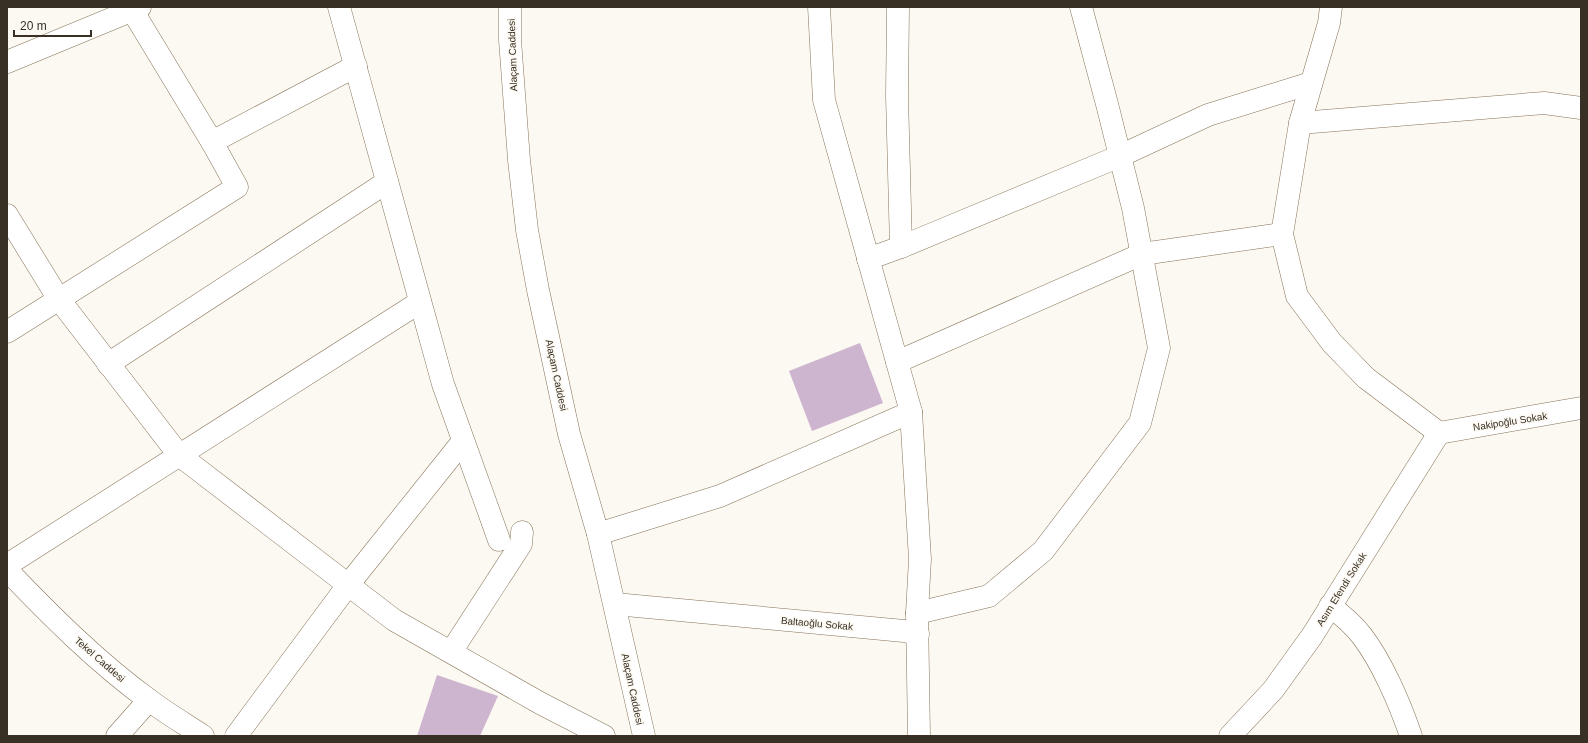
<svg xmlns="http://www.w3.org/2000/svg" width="1588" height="743" viewBox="0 0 1588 743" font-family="Helvetica,sans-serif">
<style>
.building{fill:#cdb4cf}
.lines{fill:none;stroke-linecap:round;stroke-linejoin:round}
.street-casing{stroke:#867358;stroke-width:23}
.secondary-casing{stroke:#867358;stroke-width:23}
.street{stroke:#fff;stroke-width:22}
.secondary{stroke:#fff;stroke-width:22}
.labels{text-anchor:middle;stroke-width:3;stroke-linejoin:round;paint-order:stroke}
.street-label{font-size:10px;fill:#383024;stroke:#fcf8f2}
</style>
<rect width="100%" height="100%" fill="#fcf8f2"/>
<!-- building -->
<g class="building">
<path d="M860,343l23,60 -71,28 -23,-60z"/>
<path d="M437,675l61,21 -18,40h-63z"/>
</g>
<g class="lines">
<!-- street casing -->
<g class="street-casing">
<g id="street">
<path d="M339,7l104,377 56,156"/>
<path d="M819,7l5,93 87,312 9,147 -3,54 2,123"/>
<path d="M898,7l-1,89 4,151"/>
<path d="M1331,7l-2,16 -29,100 -18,111 15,62 35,47 34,35 73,55"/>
<path d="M1300,123l244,-20 37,5"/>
<path d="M212,142l144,-76"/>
<path d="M7,215l51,83 121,157 215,165 146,83 64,33"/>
<path d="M868,259l33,-12 219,-91 88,-41 103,-32"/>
<path d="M7,332l230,-145 -25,-45 -80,-132"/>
<path d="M897,362l245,-108 140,-20"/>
<path d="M108,364l279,-182"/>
<path d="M1439,433l142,-25"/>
<path d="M598,534l122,-38 191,-84"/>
<path d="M7,565l413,-263"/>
<path d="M615,604l289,27 14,3"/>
<path d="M1330,606c12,9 23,18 32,30 20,26 38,68 49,100"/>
<path d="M917,613l72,-17 54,-45 97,-128 19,-75 -26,-140 -26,-104 -26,-97"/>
<path d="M451,652l70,-108 1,-12"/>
<path d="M117,736l32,-36"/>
<path d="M236,736l112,-151 115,-144"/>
<path d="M1230,736l43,-46 39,-54 127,-203"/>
</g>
</g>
<!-- secondary casing -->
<g class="secondary-casing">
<g id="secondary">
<path d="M510,7v33l9,120 8,70 11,60 31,144 29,100 46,202"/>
<path d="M7,62l133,-55"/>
<path d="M7,570c44,46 90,92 142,130 17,13 36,24 54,36"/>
</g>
</g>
<!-- street -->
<use href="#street" class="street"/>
<!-- secondary -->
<use href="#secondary" class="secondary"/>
</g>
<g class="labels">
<!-- street labels -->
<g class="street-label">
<text transform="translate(512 55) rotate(-92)" y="4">Alaçam Caddesi</text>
<text transform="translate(557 375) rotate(78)" y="4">Alaçam Caddesi</text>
<text transform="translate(1510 421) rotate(-9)" y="4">Nakipoğlu Sokak</text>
<text transform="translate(1341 589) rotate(-58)" y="4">Asım Efendi Sokak</text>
<text transform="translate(817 623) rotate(5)" y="4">Baltaoğlu Sokak</text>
<text transform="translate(100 659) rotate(41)" y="4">Tekel Caddesi</text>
<text transform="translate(633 689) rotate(78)" y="4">Alaçam Caddesi</text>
</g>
</g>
<!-- border -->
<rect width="1588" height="743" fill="none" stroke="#383024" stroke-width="16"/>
<!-- scale -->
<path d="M14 30v6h77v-6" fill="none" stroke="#383024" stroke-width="2"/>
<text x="20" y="30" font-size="12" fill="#383024" stroke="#fcf8f2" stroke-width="3" paint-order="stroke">20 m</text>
</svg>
